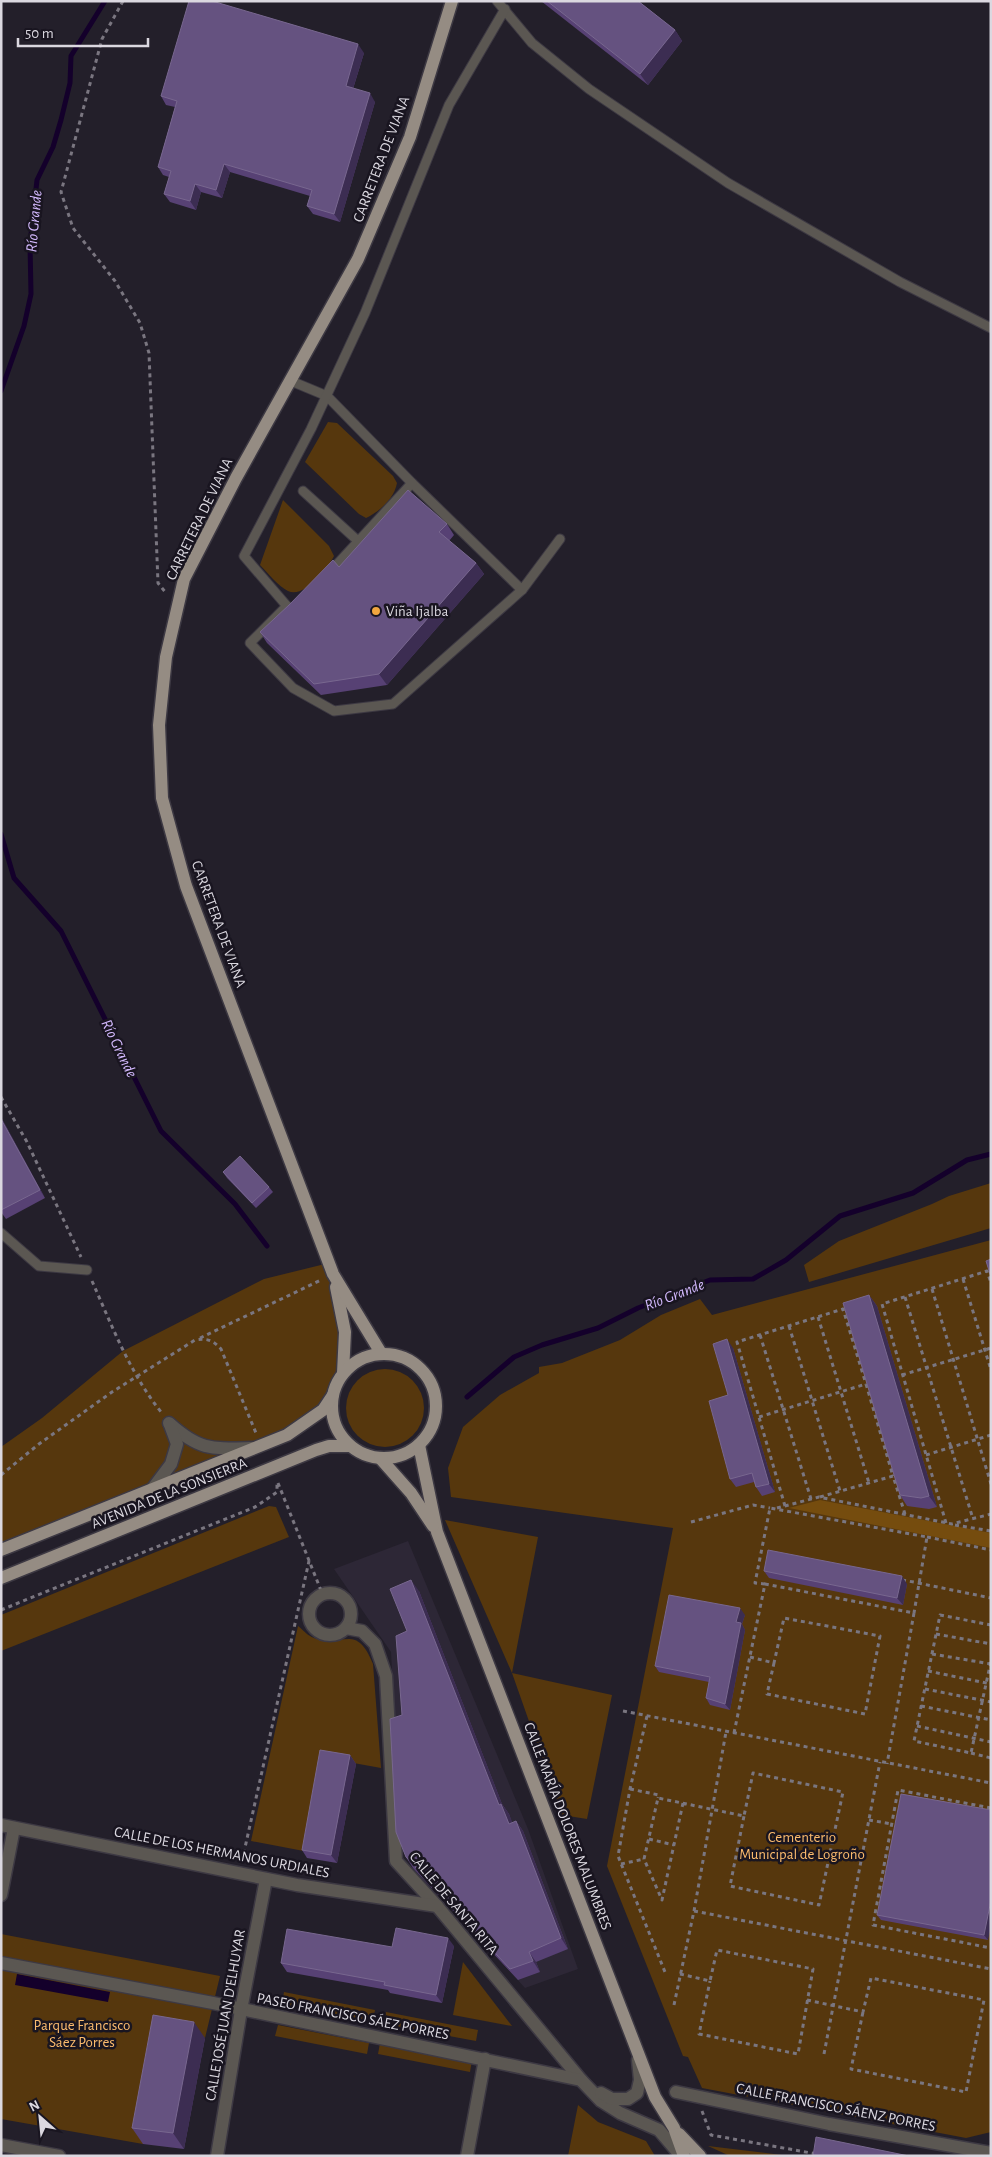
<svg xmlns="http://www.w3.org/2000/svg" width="992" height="2157" viewBox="0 0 992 2157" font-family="'Alegreya Sans',sans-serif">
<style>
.built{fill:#2d2736}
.green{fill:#56370d}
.forest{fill:#754c0e}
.water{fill:#14002b}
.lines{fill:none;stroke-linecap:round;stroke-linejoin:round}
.stream{stroke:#14002b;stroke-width:5}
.lane-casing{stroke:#3d3943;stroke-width:11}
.street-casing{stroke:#3d3943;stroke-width:15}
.primary-casing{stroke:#3d3943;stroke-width:15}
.path{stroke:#7a7680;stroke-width:3;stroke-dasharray:4 4;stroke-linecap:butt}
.lane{stroke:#5b5752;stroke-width:9}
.street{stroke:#5b5752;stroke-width:12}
.primary{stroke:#958c83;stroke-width:12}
.wall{fill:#574174}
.shaded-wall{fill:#3c2d52}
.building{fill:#655280;stroke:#78678f}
.poi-dot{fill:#f1a63f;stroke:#191520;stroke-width:2}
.labels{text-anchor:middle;stroke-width:5;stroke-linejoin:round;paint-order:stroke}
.street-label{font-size:15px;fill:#dbd8e0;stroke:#191520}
.poi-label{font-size:15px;fill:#dbd8e0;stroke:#191520;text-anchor:start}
.park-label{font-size:15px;fill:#fbbb6d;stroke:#191520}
.water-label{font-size:16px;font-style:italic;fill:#d3b9fd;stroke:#191520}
</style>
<rect width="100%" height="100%" fill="#231f2a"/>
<!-- built -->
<path class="built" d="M408,1541l120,288 50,140 -53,19 -60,-66 -50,-50 -14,-36 -10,-184 -57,-83z"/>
<!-- green -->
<g class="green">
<path d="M328,422l9,1 56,53 4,7c-3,16 -17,28 -31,35l-7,-4 -54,-52z"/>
<path d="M283,500l46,46 5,10c-6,12 -30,43 -46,35 -10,-5 -20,-18 -28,-26z"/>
<path d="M991,1183v45l-182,54 -5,-17 35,-24 93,-37 17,-8z"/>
<path d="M991,1240v892l-25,6 -264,-50 -14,-31 -5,-1 -76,-190 66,-338 -222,-31 -3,-29 15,-41 37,-32 39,-22v-6l23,-4 58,-23 41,-25 39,-16 12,16z"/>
<path d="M329,1263l4,11 10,99 -10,22 -25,26 -307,129v-103l41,-29 81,-67 141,-72z"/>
<circle cx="385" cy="1408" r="39"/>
<path d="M269,1506l7,1 13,30 -288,114v-36z"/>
<path d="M445,1520l93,17 -26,136 100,22 -25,124 -25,-4 -50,-142z"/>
<path d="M298,1626c5,4 10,10 16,12 28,11 42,-17 59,26l8,104 -55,-10 -17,94 -58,-11z"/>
<path d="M1,1934l219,42 -15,62 -41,-8 -21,114 -142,-25z"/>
<path d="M463,1962l49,64 -59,-11z"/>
<path d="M284,1992l91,18 -2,11 -91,-17z"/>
<path d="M386,2012l92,18 -2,11 -92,-17z"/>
<path d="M278,2025l91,18 -2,11 -92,-18z"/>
<path d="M380,2043l92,17 -2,12 -92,-18z"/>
<path d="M578,2105l20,17 48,19 9,15h-87z"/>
<path d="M708,2146l82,10h-60z"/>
</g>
<!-- forest -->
<path class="forest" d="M820,1500l171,33v15l-202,-40z"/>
<!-- water -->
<path class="water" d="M17,1974l93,18 -2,10 -93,-17z"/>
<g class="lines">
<!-- stream -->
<g class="stream">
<path d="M1,391l23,-65 7,-32 -1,-50 7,-64 16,-33 8,-27 9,-37 1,-27 34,-55"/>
<path d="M1,834l13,44 47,53 100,200 74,73 32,42"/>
<path d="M467,1397l47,-40 28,-12 56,-17 40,-20 72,-28 43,-1 33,-19 54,-44 73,-23 54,-33 24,-6"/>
</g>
<!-- lane casing -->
<g class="lane-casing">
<g id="lane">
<path d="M497,1l35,42 57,46 139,94 172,99 91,46"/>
<path d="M291,381l36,15 85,87 110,107"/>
<path d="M303,491l55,50"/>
<path d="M330,572l82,-89"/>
<path d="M287,606l-37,37 43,45 41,23 59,-7 129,-114 38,-51"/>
<path d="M295,609l-3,3 -48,-56 67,-127 54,-116 84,-208 56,-96"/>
<path d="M1,1233l38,33 48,4"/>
</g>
</g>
<!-- street casing -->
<g class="street-casing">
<g id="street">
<path d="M169,1423c31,28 43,26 83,25"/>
<path d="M153,1488l18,-24 6,-20 -7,-19"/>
<circle cx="330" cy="1614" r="21"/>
<path d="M346,1628l16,3 13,13 11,32 10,185 41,45 145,175"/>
<path d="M1,1825l296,60 140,21"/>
<path d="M1,1895l13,-67"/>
<path d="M1,1963l212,40 368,77 20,21 19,12 39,17 22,26"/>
<path d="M676,2092l153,32 162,29"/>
<path d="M601,2093l11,6h16l9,-6 3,-13 -2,-20"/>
<path d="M1,2145l58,11"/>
<path d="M217,2156l24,-146 25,-131"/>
<path d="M467,2156l18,-97"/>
</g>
</g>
<!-- primary casing -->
<g class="primary-casing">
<g id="primary">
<path d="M336,1287l9,45 -2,41"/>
<path d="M381,1353l-48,-79 -147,-388 -24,-88 -3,-73 7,-68 18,-78 52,-101 122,-219 52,-122 42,-136"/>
<circle cx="384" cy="1406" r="52"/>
<path d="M419,1445l18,87 218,565 19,31 10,28"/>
<path d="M380,1458l31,35 22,33"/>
<path d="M1,1550l286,-115 36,-25 10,-15"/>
<path d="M1,1578l315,-128 13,-4h21"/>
<path d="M679,2134l21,22"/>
</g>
</g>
<!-- path -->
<g class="path">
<path d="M123,1l-21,38 -41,153 12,36 42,53 25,42 9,30 9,230 8,10"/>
<path d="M1,1097l26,45 54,115"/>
<path d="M963,1279l28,91"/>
<path d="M92,1281c20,45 38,92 69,131"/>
<path d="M932,1289l59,195"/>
<path d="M905,1297l68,222"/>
<path d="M818,1317l51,166"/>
<path d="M789,1326l51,165"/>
<path d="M760,1335l51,164"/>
<path d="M200,1338l121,-58"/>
<path d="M902,1375l89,-27"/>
<path d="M759,1417l107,-33 27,92"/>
<path d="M926,1455l65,-20"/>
<path d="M1,1475l38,-31 73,-52 83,-52c12,-2 18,0 26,9l35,84"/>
<path d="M278,1483l44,110"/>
<path d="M820,1497l73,-21 12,38"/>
<path d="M785,1506l-48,-164 106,-33 23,75"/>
<path d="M777,1508l42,-11 133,27 39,-10"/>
<path d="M691,1522l62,-17 17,3"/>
<path d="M946,1523l-64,-219 105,-33 4,12"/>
<path d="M955,1525l36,6"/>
<path d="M927,1537l64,13"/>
<path d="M902,1580l17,3"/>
<path d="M918,1583l73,15"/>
<path d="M765,1584l-10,-1 15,-75 157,29 -13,76"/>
<path d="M1,1610l254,-103 22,-15v-11"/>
<path d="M991,1625l-51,-10 -26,126 57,12 20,-92"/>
<path d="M936,1634l55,10"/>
<path d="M932,1654l59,10"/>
<path d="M750,1657l24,6 10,-45 96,18 -15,78 -98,-20 7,-31"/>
<path d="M928,1671l63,13"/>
<path d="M925,1689l66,13"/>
<path d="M921,1706l70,14"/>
<path d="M623,1711l368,72"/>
<path d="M647,1716l-17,73 -12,67 47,116"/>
<path d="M917,1726l74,16"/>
<path d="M734,1733l31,-149 149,29 -27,151"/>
<path d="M971,1753l20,5"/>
<path d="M630,1789l29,6 -1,3"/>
<path d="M683,1803l-21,97 -18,-41 14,-61 86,18 9,-43 90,19 -24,113 -89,-19 14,-70"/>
<path d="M991,1808l-93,-18 -25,135 118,23"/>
<path d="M869,1820l23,4"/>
<path d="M649,1839l25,6"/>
<path d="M242,1861l67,-300"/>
<path d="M621,1864l23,-5"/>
<path d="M694,1911l297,58"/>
<path d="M680,1974l30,7 7,-31 96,19 -15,85 -99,-20 11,-53"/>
<path d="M807,2000l56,12 8,-34 113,22 -18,92 -115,-23 12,-57"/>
<path d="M674,2005l20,-94 32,-179"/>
<path d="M824,2054l56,-292"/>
<path d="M702,2111l9,24 106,19"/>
</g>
<!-- lane -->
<use href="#lane" class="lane"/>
<!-- street -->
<use href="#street" class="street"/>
<!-- primary -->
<use href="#primary" class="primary"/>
</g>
<!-- wall -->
<g class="wall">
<path d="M541,1h97l37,29 7,11 -34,44z"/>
<path d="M364,53l-11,36 22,13 -35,120 -27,-8 -6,-8 3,-10 -80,-24 -8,26 -21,-6 -5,18 -26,-8 -6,-8 5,-17 -6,-2 -5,-8 17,-60 -9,-2 -5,-9z"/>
<path d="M447,524l7,11 -5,6 27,22 8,11 -97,111 -66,10 -54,-52 -7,-11 79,-65z"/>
<path d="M1,1117l44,81 -39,21 -5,-7z"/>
<path d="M223,1172l46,15 4,5 -17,16 -29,-30z"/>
<path d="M869,1295l8,11 60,201 -8,2 -22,-3 -7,-11z"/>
<path d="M733,1348l42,144 -13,4 -6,-9 -2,-5 -18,5 -6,-8 -2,-84z"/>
<path d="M764,1571l143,13 -4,21 -134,-27z"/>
<path d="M419,1591l83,213 7,10 3,9 4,-2 7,10 45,118 -32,13 4,10 -22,8 -105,-112 -7,-11 1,-226z"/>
<path d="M745,1615l-3,9 3,6 -15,80 -20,-5 -4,-7 3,-16 -50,-10 -4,-6z"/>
<path d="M350,1755l6,9 -19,99 -30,-5 -5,-8z"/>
<path d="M991,1810l-3,130 -107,-20 -4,-5z"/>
<path d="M454,1946l-12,57 -52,-10 -2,-3 -101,-18 -6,-9 111,-16z"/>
<path d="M205,2038l-21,111 -41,-5 -11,-16z"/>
</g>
<!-- shaded-wall -->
<g class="shaded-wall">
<path d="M675,30l7,11 -34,44 -8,-11z"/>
<path d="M358,44l6,9 -13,42 -5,-9z"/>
<path d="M370,93l5,9 -35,120 -6,-8z"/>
<path d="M224,164l6,8 -8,26 -6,-8z"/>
<path d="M195,184l6,8 -5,18 -6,-9z"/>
<path d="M476,563l8,11 -97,111 -8,-11z"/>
<path d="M1,1117l44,81 -5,-8 -39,-71z"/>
<path d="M869,1295l8,11 60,201 -8,-11z"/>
<path d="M727,1339l6,9 42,144 -6,-8z"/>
<path d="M902,1576l5,8 -4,21 -6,-7z"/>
<path d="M411,1580l8,11 83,213 7,10 8,20 -8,-10 -10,-19z"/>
<path d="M740,1608l5,7 -3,9 3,6 -15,80 -5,-6 11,-82z"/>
<path d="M350,1755l6,9 -19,99 -6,-8z"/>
<path d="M516,1821l7,10 45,118 -7,-11z"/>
<path d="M991,1900v27l-3,13 -4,-5z"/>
<path d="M448,1938l6,8 -12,57 -6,-8z"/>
<path d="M529,1952l7,10 4,10 -7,-11z"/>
<path d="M194,2022l11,16 -21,111 -11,-16z"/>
</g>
<!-- building -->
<g class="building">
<path d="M189,1h23l146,43 -12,42 24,7 -36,121 -27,-8 5,-16 -88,-26 -8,26 -21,-6 -5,17 -26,-7 7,-23 -13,-4 19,-66 -16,-5z"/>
<path d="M547,1h91l37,29 -35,44z"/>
<path d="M408,490l39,34 -8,8 37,31 -97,111 -65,10 -54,-52 29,-27 44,-45 6,7z"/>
<path d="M1,1119l39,71 -39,20z"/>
<path d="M240,1156l29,31 -17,16 -29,-31z"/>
<path d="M991,1259v18l-5,-16z"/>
<path d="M869,1295l60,201 -8,2 -21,-3 -57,-192z"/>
<path d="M727,1339l42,145 -13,3 -4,-14 -22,6 -21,-78 19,-6 -15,-51z"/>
<path d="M768,1550l134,26 -5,22 -133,-27z"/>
<path d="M411,1580l88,225 2,-1 8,20 7,-3 45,117 -32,14 4,9 -23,8 -104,-112 -10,-25 -6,-113 12,-4 -6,-79 11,-5 -17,-42z"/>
<path d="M669,1595l71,13 -4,14 5,1 -16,81 -19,-6 4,-21 -55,-11z"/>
<path d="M320,1750l30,5 -19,100 -29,-5z"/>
<path d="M901,1794l90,16v90l-7,35 -107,-20z"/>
<path d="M396,1928l52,10 -12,57 -52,-10 1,-3 -104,-19 6,-34 105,18z"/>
<path d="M153,2015l41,7 -21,111 -41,-5z"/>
<path d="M816,2137l93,19h-96z"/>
</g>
<!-- markers -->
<circle class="poi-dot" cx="376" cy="611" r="5"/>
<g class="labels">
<!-- street labels -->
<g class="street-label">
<text transform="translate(381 159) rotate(-69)" y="5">CARRETERA DE VIANA</text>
<text transform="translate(199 519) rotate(-64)" y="5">CARRETERA DE VIANA</text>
<text transform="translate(219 924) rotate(70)" y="5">CARRETERA DE VIANA</text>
<text transform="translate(169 1493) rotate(-22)" y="5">AVENIDA DE LA SONSIERRA</text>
<text transform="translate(568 1826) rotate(69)" y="5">CALLE MARÍA DOLORES MALUMBRES</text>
<text transform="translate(222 1852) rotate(11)" y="5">CALLE DE LOS HERMANOS URDIALES</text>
<text transform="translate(454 1903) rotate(50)" y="5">CALLE DE SANTA RITA</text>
<text transform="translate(225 2015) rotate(-80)" y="5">CALLE JOSÉ JUAN D'ELHUYAR</text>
<text transform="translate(353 2016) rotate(11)" y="5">PASEO FRANCISCO SÁEZ PORRES</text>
<text transform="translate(836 2107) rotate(11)" y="5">CALLE FRANCISCO SÁENZ PORRES</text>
</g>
<!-- poi labels -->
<g class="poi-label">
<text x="386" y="616">Viña Ijalba</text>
</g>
<!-- park labels -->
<g class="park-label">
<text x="802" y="1842">Cementerio<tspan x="802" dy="17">Municipal de Logroño</tspan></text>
<text x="82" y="2030">Parque Francisco<tspan x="82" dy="17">Sáez Porres</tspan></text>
</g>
<!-- water labels -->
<g class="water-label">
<text transform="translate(33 221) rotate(-85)" y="6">Río Grande</text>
<text transform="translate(120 1048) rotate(64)" y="6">Río Grande</text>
<text transform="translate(674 1294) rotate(-21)" y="6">Río Grande</text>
</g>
</g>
<!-- border -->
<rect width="992" height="2157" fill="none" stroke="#dbd8e0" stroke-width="5"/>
<!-- north arrow -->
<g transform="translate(40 2117) rotate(333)" stroke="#191520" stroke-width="4" paint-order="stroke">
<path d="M0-4L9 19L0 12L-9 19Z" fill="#dbd8e0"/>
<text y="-8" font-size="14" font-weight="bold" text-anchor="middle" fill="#dbd8e0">N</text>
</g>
<!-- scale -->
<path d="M18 38v8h130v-8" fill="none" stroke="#dbd8e0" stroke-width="2.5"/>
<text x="25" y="38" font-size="15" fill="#dbd8e0" stroke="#191520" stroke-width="4" paint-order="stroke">50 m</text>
</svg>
